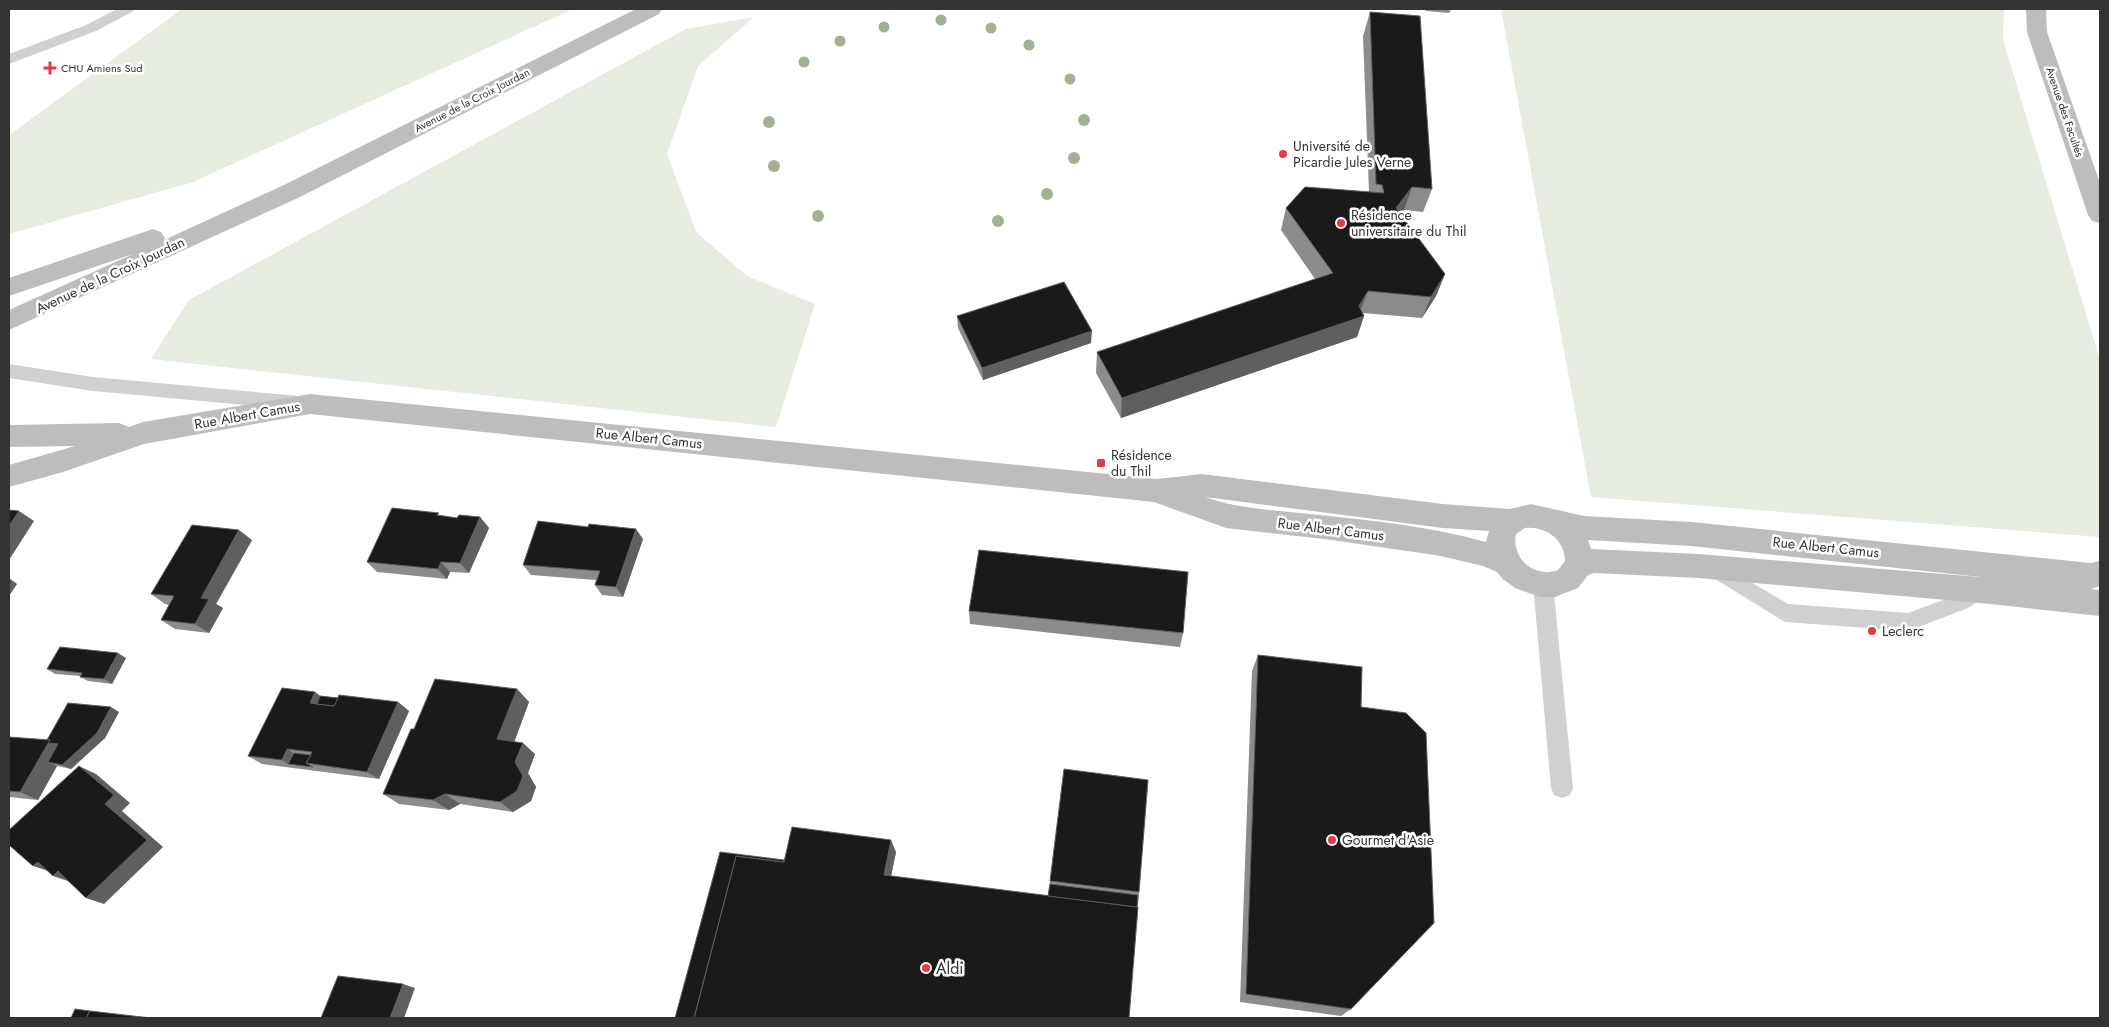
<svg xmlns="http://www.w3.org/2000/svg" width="2109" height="1027" viewBox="0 0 2109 1027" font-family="Jost,sans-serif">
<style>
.green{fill:#e6ecdf}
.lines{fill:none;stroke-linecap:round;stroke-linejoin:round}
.lane{fill:#d0d0d0;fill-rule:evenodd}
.secondary{fill:#bdbdbd;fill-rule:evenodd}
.tree{fill:#a2b095}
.wall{fill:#8c8c8c}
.shaded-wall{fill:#5f5f5f}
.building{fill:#1a1a1a;stroke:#5f5f5f}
.poi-dot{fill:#e63946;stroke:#fff;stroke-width:2}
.labels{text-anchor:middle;stroke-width:5;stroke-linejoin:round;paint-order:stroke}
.far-poi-label{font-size:11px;fill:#333;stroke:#fff;text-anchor:start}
.far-street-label{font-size:11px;fill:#333;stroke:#fff}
.poi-label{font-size:14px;fill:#333;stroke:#fff;text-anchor:start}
.street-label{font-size:14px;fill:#333;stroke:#fff}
.near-poi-label{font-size:16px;fill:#333;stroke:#fff;text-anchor:start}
</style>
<rect width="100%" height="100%" fill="#fff"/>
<!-- green -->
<g class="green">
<path d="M182,9h391l-380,173 -184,52v-99z"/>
<path d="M1501,9h503l-1,31 97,320v177l-509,-40z"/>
<path d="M754,17l-56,49 -31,88 29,78 51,44 68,28 -39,123 -625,-68 38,-59 497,-271z"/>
</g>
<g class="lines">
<!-- lane -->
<g class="lane">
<path d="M117,9h17l-2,3 -36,19 -87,33v-10l77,-29z"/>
<path d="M9,364l84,13 205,19 6,2 3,5 -3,5 -6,2 -205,-19 -84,-13z"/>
<path d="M1714,560l74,44 120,9 46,-17 26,-15 7,3 3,6 -3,6 -19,12 -60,23 -123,-9 -78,-48 -3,-6 3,-6z"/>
<path d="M1543,575l7,3 3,6 20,204 -3,7 -8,3 -8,-3 -3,-7 -18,-204 3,-6z"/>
</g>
<!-- secondary -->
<g class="secondary">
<path d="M636,9h26l-3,5 -359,183 -291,133v-20l124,-56 -124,42v-18l144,-49 8,3 4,6 -1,2 120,-55z"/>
<path d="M2026,9h20l1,23 53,151v40l-8,-2 -4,-6 -61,-183z"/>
<path d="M310,394l847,85 45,-5 241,30 67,5 21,-5 53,12 107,6 400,41 9,-2v25l-9,3 -400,-43 -103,-6 3,9 107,5 282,23 120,13v26l-120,-13 -282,-25 -104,-5 -6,2 -10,13 -23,9h-15l-25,-9 -12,-9 -6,-7 -14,-6 -42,-10 -109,-16 -106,-12 -72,-26 -844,-88 -166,30 -81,28 -54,15v-22l66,-19 -66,1v-22l110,-2 10,4 14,-5zM1205,497l238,31 46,3 -3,11c-57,-16 -118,-22 -176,-28 -35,-4 -72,-5 -105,-17zM1525,528c20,-2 40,11 40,33l-7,9c-24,9 -47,-12 -42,-36z"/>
</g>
</g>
<!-- trees -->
<g class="tree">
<circle cx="941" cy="20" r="5.5"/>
<circle cx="884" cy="27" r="5.5"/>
<circle cx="991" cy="28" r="5.5"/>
<circle cx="840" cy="41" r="5.5"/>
<circle cx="1029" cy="45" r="5.5"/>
<circle cx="804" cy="62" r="5.5"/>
<circle cx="1070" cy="79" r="5.5"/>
<circle cx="1084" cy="120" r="6"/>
<circle cx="769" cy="122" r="6"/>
<circle cx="1074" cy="158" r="6"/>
<circle cx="774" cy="166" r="6"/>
<circle cx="1047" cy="194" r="6"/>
<circle cx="818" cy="216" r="6"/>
<circle cx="998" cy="221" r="6"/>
</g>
<!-- wall -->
<g class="wall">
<path d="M1425,9h26l-2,4 -23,-2z"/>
<path d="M1370,12l62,177 -9,23 -19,-2 -3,4 44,60 -9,22 -14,22 -59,-5 1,3 -7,21 -236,81 -25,-45 1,-21 218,-73 -34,-49 5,-22 83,-16 -6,-156z"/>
<path d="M957,316l134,27 -108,37 -25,-52z"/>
<path d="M441,516l16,2 23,-1 9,11 -20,45 -19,-1 -3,7 -70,-7 -10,-10z"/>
<path d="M643,539l-20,58 -21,-2 -7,-10 1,-5 -65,-5 -8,-10z"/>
<path d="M252,540l-36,64 7,4 -14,25 -34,-4 -14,-9 8,-15 -4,-1 -14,-10z"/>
<path d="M969,611l214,22 -3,14 -210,-23z"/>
<path d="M1258,655l93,354 -10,7 -101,-14 12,-331z"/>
<path d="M126,658l-14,26 -24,-3 -8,-4v-1l-25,-2 -8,-5z"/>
<path d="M517,689l12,13 -15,39 21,13 -7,19 8,14 -5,14 -18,11 -53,-8 -11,6 -50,-6 -16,-10 31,-65z"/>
<path d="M315,692l5,4 18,2 60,4 11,9 -30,68 -117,-15 -14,-8z"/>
<path d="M119,712l-14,26 -34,31 -14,-3 -19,34 -29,-3v-60l38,3z"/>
<path d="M896,852l-5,24 157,20 2,-15 89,11 -10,126 -345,-158z"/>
</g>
<!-- shaded-wall -->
<g class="shaded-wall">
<path d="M1412,187l-8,23 -15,20 7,-22z"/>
<path d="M1445,274l-9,22 -14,22 9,-21z"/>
<path d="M1368,291l-8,21 4,4 -7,21 -236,81 1,-20 237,-92z"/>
<path d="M1092,331l-1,12 -108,37 -1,-12z"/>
<path d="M19,511l15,10 -25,39v-34z"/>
<path d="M480,517l9,11 -20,45 -9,-10z"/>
<path d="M636,529l7,10 -20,58 -7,-10z"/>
<path d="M239,530l13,10 -36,64 7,4 -14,25 -14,-9 6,-26z"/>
<path d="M441,562l9,10 -3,7 -9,-10z"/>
<path d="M9,578l8,6 -8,12z"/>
<path d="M118,653l8,5 -14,26 -8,-5z"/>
<path d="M517,689l12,13 -18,49 -14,-12z"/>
<path d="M315,692l12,9 -11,6 -6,-4z"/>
<path d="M398,702l11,9 -30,68 -12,-7z"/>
<path d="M111,707l8,5 -14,26 -34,31 -9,-4z"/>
<path d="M50,740l17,8 -19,14 9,4 -19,34 -18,-8z"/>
<path d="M523,743l12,11 -7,19 8,14 -5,14 -18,11 -13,-10z"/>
<path d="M287,749l13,8 -12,7 -6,-4z"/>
<path d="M79,766l17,8 34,29 -8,8 41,36 -59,57 -18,-6 19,-94z"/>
<path d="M445,794l15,10 -11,6 -16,-10z"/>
<path d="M891,840l5,12 -7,34 -5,-11z"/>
<path d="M38,862l14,10 -19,-6z"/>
<path d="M58,871l13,11 -18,-6z"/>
<path d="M403,984l12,4 -11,30h-14z"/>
</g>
<!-- building -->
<g class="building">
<path d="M1370,12l50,4 12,173 -20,-2 -16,21 49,66 -14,23 -63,-6 -9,15 5,10 -242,82 -25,-46 236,-79 -47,-65 19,-21 79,6 -2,-8 -6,-1z"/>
<path d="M1064,282l28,49 -110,37 -25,-52z"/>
<path d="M392,508l47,5 -2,2 20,3 2,-3 21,2 -20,46 -19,-1 -3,7 -71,-7z"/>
<path d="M9,510l10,1 -10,15z"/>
<path d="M538,521l50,6 1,-3 47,5 -20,58 -21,-2 5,-14 -77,-6z"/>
<path d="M192,525l47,5 -38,68 8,1 -14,25 -34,-4 13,-24 -23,-2z"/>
<path d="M979,550l209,22 -5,61 -214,-22z"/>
<path d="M60,647l58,6 -14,26 -24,-2 2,-4 -35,-4z"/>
<path d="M1258,655l104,12 -1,40 45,6 20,20 8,190 -83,86 -105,-15z"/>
<path d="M435,679l82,10 -20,50 26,4 -8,19 8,14 -6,15 -17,11 -55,-8 -12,6 -50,-6 28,-65h3z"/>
<path d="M282,688l33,4 -5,11 24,3 5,-11 59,7 -31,70 -61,-9 6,-11 -25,-3 -5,11 -34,-4z"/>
<path d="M320,696l18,2 -4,8 -17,-2z"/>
<path d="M68,703l43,4 -14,26 -35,32 -14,-3 10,-18 -10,-1 2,-3h-3z"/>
<path d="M9,737l41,3 -30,52 -11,-1z"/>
<path d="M294,753l17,2 -5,8 7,4 -25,-3z"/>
<path d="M79,766l35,29 -9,9 42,36 -61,58 -28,-27 -5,5 -15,-14 -5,4 -24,-21v-15z"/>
<path d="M1064,769l84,11 -9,112 -89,-11z"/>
<path d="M792,827l99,13 -7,35 254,32 -9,111h-435l42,-162 48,6z"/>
<path d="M720,852l64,8v2l-48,-6 -42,162h-19z"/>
<path d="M1050,884l88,11 -1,12 -89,-11z"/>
<path d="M338,976l65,8 -13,34h-69z"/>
<path d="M75,1009l15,2 -4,7h-15z"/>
<path d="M90,1011l61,7h-65z"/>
</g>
<!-- markers -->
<g class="poi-dot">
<path d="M47.5 60.5h5v5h5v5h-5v5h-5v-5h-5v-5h5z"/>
<circle cx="1283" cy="154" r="5"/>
<circle cx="1341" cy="223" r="5"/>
<rect x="1096" y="458" width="10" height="10" rx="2.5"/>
<circle cx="1872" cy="631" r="5"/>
<circle cx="1332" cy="840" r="5"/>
<circle cx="926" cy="968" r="5"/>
</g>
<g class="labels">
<!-- far-poi labels -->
<g class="far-poi-label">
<text x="61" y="72">CHU Amiens Sud</text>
</g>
<!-- far-street labels -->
<g class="far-street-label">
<text transform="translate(472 100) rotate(-27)" y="4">Avenue de la Croix Jourdan</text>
<text transform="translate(2065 112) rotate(71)" y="4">Avenue des Facultés</text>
</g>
<!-- poi labels -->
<g class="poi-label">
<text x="1293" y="151">Université de<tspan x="1293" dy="16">Picardie Jules Verne</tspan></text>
<text x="1351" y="220">Résidence<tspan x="1351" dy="16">universitaire du Thil</tspan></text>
<text x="1111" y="460">Résidence<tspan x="1111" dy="16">du Thil</tspan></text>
<text x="1882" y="636">Leclerc</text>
<text x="1342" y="845">Gourmet d'Asie</text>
</g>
<!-- street labels -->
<g class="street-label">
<text transform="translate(110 275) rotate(-25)" y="5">Avenue de la Croix Jourdan</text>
<text transform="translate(247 415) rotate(-10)" y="5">Rue Albert Camus</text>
<text transform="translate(649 438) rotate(6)" y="5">Rue Albert Camus</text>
<text transform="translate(1331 529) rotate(7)" y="5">Rue Albert Camus</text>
<text transform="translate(1826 547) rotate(6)" y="5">Rue Albert Camus</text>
</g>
<!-- near-poi labels -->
<g class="near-poi-label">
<text x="936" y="974">Aldi</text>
</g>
</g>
<!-- border -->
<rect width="2109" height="1027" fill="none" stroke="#333333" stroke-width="20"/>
</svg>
